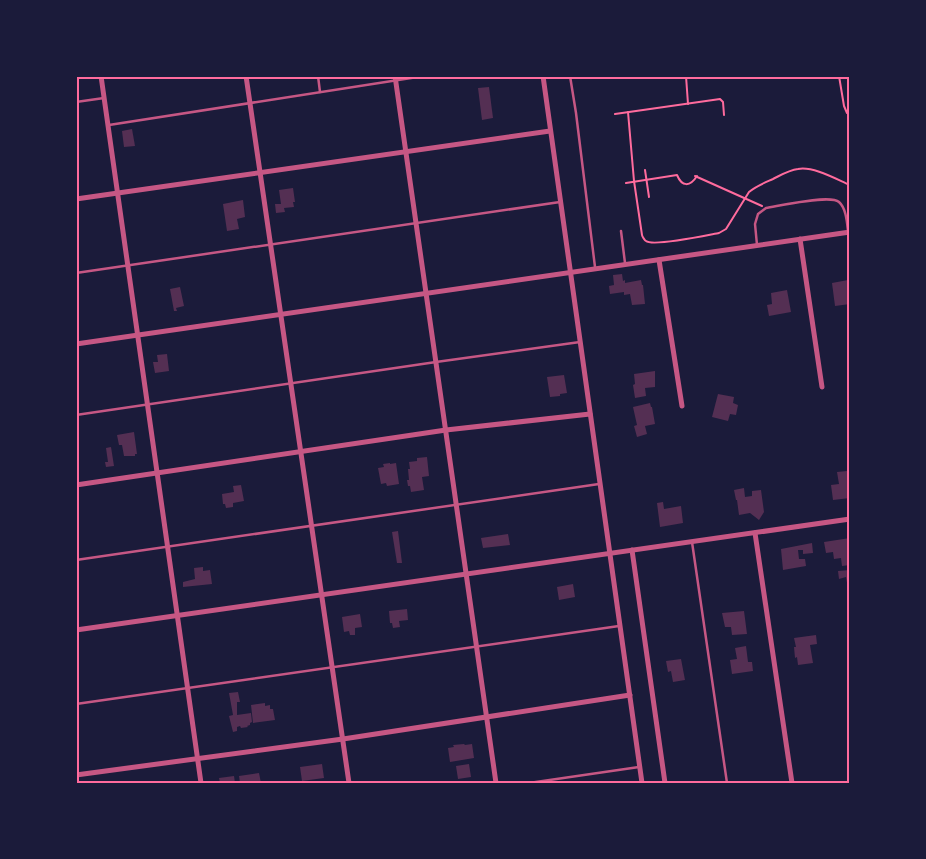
<svg xmlns="http://www.w3.org/2000/svg" width="926" height="859" viewBox="0 0 926 859" font-family="Quicksand,sans-serif">
<style>
.building{fill:#542f53}
.lines{fill:none;stroke-linecap:round;stroke-linejoin:round}
.path{stroke:#ff6b9d;stroke-width:2}
.service{stroke:#c65784;stroke-width:2.5}
.minor{stroke:#c65784;stroke-width:5}
.neatline{fill:none;stroke:#ff6b9d;stroke-width:2}
</style>
<rect width="100%" height="100%" fill="#1b1b3a"/>
<!-- building -->
<g class="building">
<path d="M489,87l4,31 -11,2 -4,-32z"/>
<path d="M132,129l3,17 -11,1 -2,-16z"/>
<path d="M293,188l2,14h-2l1,5 -10,1 1,4 -9,1 -1,-9h6l-2,-14z"/>
<path d="M243,200l2,17 -8,2 2,10 -12,2 -4,-27z"/>
<path d="M622,274l1,7 2,-1v3l16,-3 1,5h1l2,19 -13,1 -2,-11 -6,1v-3l-14,2 -1,-8 5,-1 -1,-10z"/>
<path d="M848,280l2,24 -15,2 -3,-23z"/>
<path d="M180,287l4,19 -8,2 1,3h-3l-4,-22z"/>
<path d="M787,290l4,22 -22,4 -2,-11 5,-1 -1,-11z"/>
<path d="M167,354l2,17 -14,2 -2,-11h5l-1,-7z"/>
<path d="M655,371v16l-10,1 1,8 -11,2 -2,-13 2,-1 -1,-10z"/>
<path d="M564,375l3,18 -7,1v2l-10,1 -3,-20z"/>
<path d="M718,394l16,3 -1,6 5,2 -2,10 -6,-1 -2,7 -16,-4z"/>
<path d="M650,403l1,4h1l3,17 -10,2 2,8 -10,3 -3,-11 3,-1 -4,-18z"/>
<path d="M134,432l3,22h-2v2h-11l-2,-11h-3l-2,-10z"/>
<path d="M111,447l3,19 -8,1 -1,-5h3l-2,-14z"/>
<path d="M427,457l2,19 -7,1 2,13 -13,2 -1,-6h-2l-1,-6h2l-1,-11h2l-1,-7 8,-1v-3z"/>
<path d="M390,463v1l6,-1 3,21 -12,2 -1,-3 -5,1 -3,-16 6,-1 -1,-3z"/>
<path d="M847,471l3,12v15l-17,2 -2,-15 8,-1 -2,-12z"/>
<path d="M241,485l3,16 -11,2v4l-7,1 -1,-4h-2l-1,-10 12,-2 -1,-6z"/>
<path d="M744,488l1,9 7,-1v-5l9,-1 3,22 -5,8 -9,-7 -11,2 -2,-15h-1l-2,-10z"/>
<path d="M663,502l1,7 17,-3 2,17 -23,4 -3,-24z"/>
<path d="M398,531l4,32h-5l-5,-31z"/>
<path d="M508,534l2,11 -27,3 -2,-10z"/>
<path d="M850,538v27l-8,1 -1,-8 -7,1 -1,-7 -7,1 -2,-11z"/>
<path d="M812,543l1,10 -10,1v-4h-5l1,9h6l1,7 -23,4 -2,-21z"/>
<path d="M203,567v4l7,-1 2,14 -29,3v-5l12,-3 -1,-11z"/>
<path d="M850,570v24h-1l-3,-17 -7,2 -1,-8z"/>
<path d="M573,584l2,13 -16,3 -2,-13z"/>
<path d="M407,609l1,11 -9,1 1,6 -7,1 -1,-5h-2l-1,-12z"/>
<path d="M744,611l3,23 -15,1 -1,-8h-6l-3,-14z"/>
<path d="M360,614l2,13 -7,1v7h-5l-1,-4 -5,1 -2,-15z"/>
<path d="M816,635l1,9 -7,1 3,18 -15,2 -1,-8 -2,1 -1,-11h2l-2,-9z"/>
<path d="M746,646l2,16h4l1,9 -21,3 -2,-14 7,-1 -2,-11z"/>
<path d="M681,659l4,21 -12,2 -2,-11 -3,1 -2,-11z"/>
<path d="M238,692l2,10h-3v13l14,-2 1,9 -2,1v2l-3,1 1,1 -7,1 -1,-2 -3,1v4l-4,1 -4,-16 4,-1 -4,-22z"/>
<path d="M265,703v3l5,-1v4h3l2,11 -22,3 -2,-18z"/>
<path d="M464,744l1,1 7,-1 2,14 -24,4 -2,-14 6,-1 -1,-2z"/>
<path d="M322,764l2,14 -22,3 -2,-14z"/>
<path d="M469,764l2,13 -13,2 -2,-13z"/>
<path d="M259,773l2,10h-21l-1,-7z"/>
<path d="M234,776l1,7h-15l-1,-5z"/>
</g>
<g class="lines">
<!-- path -->
<g class="path">
<path d="M686,76l2,28"/>
<path d="M839,76l5,30 3,7 3,1"/>
<path d="M628,112l6,69 8,54c0,1 3,6 4,6 7,6 62,-6 73,-8l7,-4 23,-37c7,-6 15,-9 24,-13 8,-4 16,-9 25,-10 15,-3 38,10 52,16"/>
<path d="M615,114l105,-15 3,3 1,13"/>
<path d="M645,170l4,27"/>
<path d="M695,176l67,30"/>
<path d="M626,183l51,-8c5,12 13,12 20,1"/>
</g>
<!-- service -->
<g class="service">
<path d="M318,76l2,16"/>
<path d="M570,76l6,37 19,154"/>
<path d="M76,102l28,-4"/>
<path d="M109,125l315,-49"/>
<path d="M621,231l4,32"/>
<path d="M757,245l-2,-21 3,-10 8,-6c13,-2 64,-14 73,-6 7,6 8,20 9,29"/>
<path d="M76,273l484,-71"/>
<path d="M76,415l360,-53 144,-20"/>
<path d="M692,542l35,241"/>
<path d="M76,560l523,-76"/>
<path d="M76,704l543,-78"/>
<path d="M529,783l110,-16"/>
</g>
<!-- minor -->
<g class="minor">
<path d="M101,76l100,707"/>
<path d="M246,76l103,707"/>
<path d="M395,76l101,707"/>
<path d="M543,76l99,707"/>
<path d="M76,199l474,-68"/>
<path d="M800,239l22,148"/>
<path d="M659,260l23,146"/>
<path d="M76,344l774,-112"/>
<path d="M76,485l370,-55 144,-16"/>
<path d="M755,533l37,250"/>
<path d="M632,550l33,233"/>
<path d="M76,630l774,-111"/>
<path d="M76,775l267,-36 287,-44"/>
</g>
</g>
<!-- border -->
<rect width="926" height="859" fill="none" stroke="#1b1b3a" stroke-width="155"/>
<rect x="78" y="78" width="770" height="704" class="neatline"/>
</svg>
